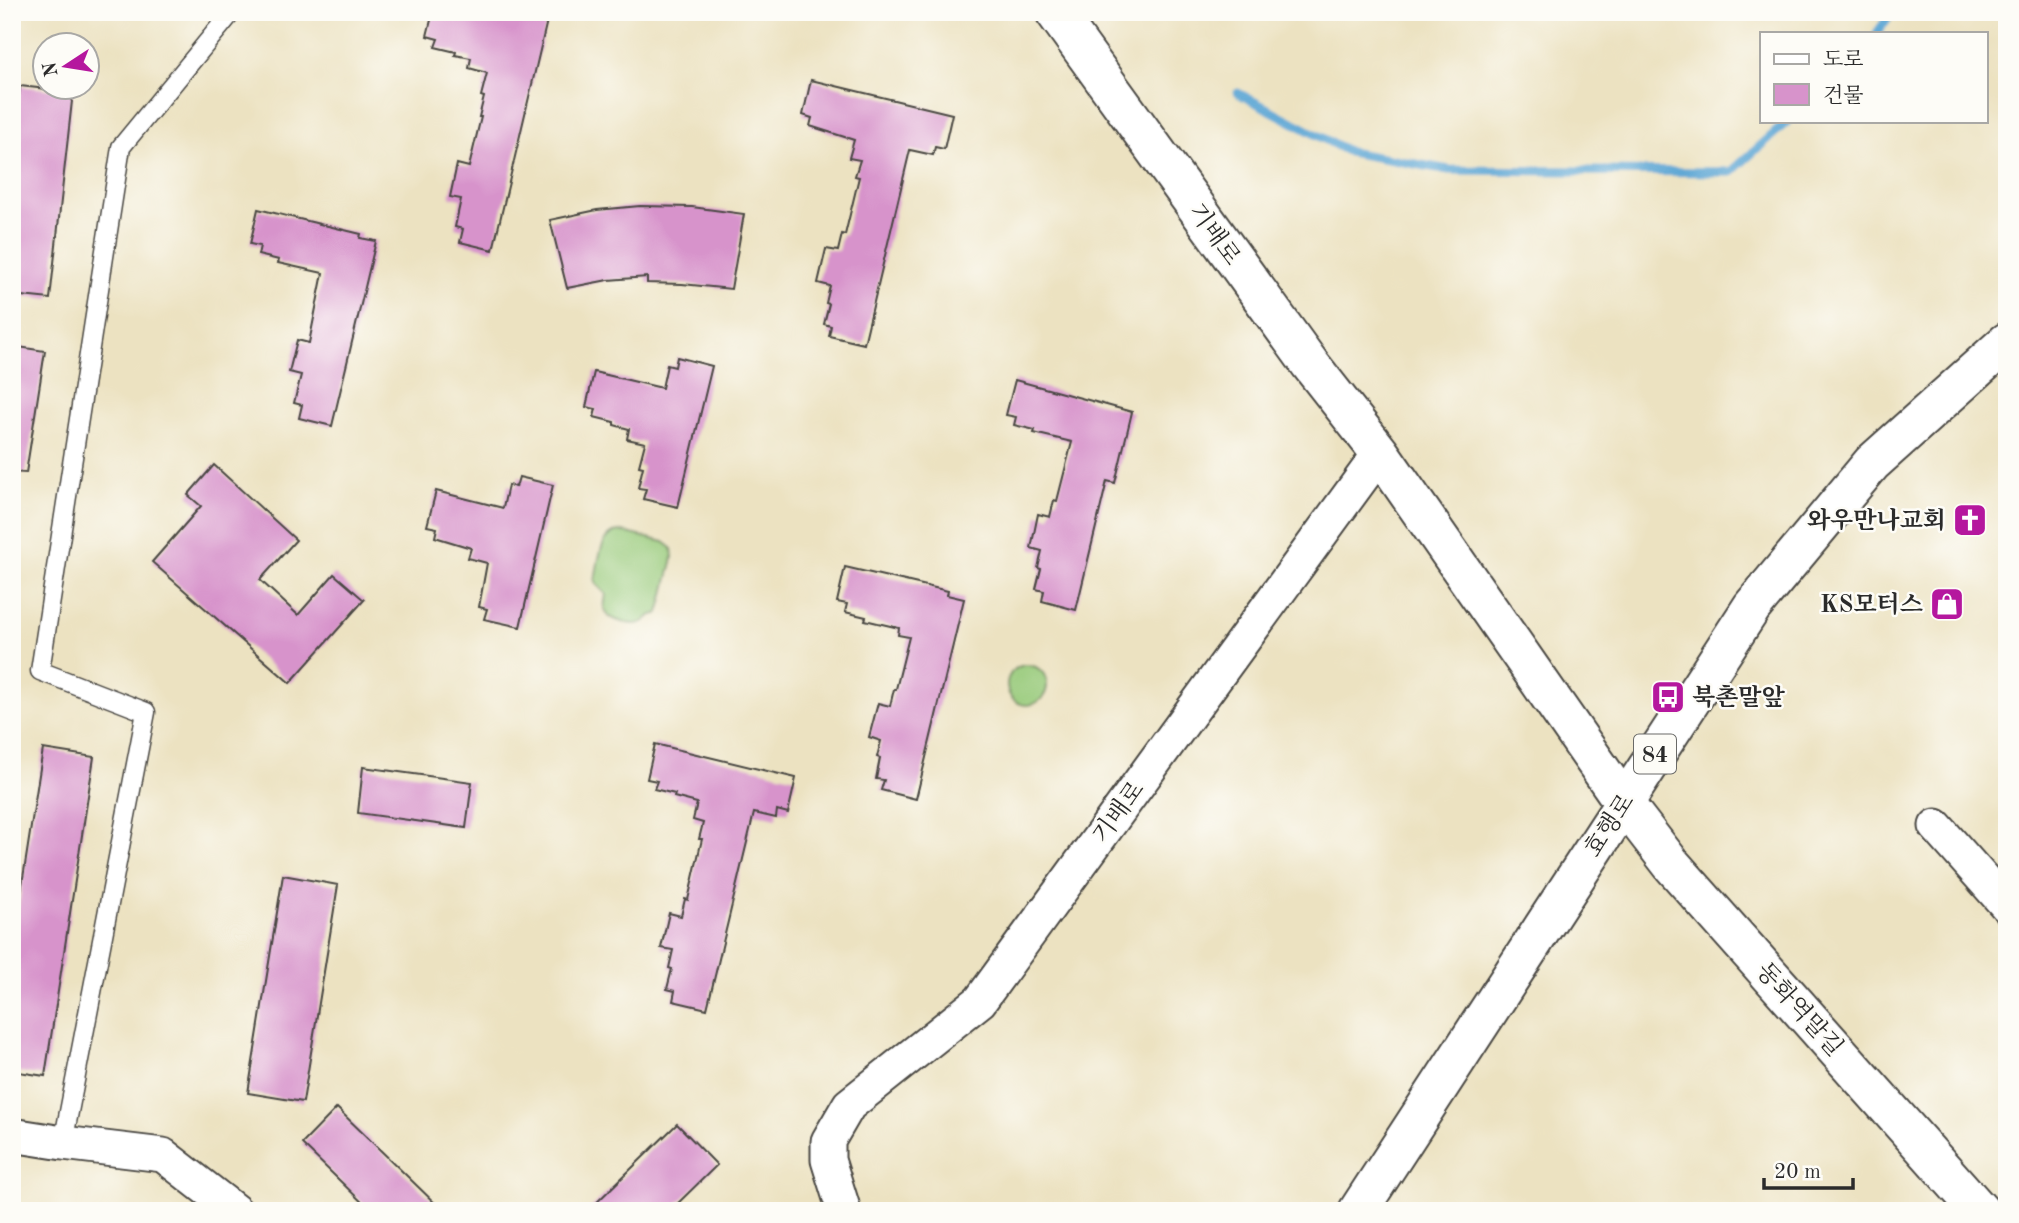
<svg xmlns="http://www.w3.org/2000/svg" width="2019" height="1223" viewBox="0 0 2019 1223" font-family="'Old Standard TT','Noto Serif KR',serif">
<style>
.green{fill:#98ca7a;stroke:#627a52;stroke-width:2}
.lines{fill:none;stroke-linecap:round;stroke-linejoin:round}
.stream{stroke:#5ca6d4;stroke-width:9}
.building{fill:#d793cb}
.service-casing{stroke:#484642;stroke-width:21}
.minor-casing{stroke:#484642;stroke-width:37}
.tertiary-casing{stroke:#484642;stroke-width:42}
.primary-casing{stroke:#484642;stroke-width:42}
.service{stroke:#fff;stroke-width:18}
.minor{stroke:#fff;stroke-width:33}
.tertiary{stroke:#fff;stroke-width:38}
.primary{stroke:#fff;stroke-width:38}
.labels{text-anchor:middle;stroke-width:5;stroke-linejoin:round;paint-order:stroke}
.shield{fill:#fdfcf7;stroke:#6a6a68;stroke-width:2}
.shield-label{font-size:23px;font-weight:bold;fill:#2b2b2b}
.street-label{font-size:24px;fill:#2b2b2b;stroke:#fdfcf7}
.poi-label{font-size:24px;font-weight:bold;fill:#2b2b2b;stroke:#fdfcf7;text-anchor:end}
</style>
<rect width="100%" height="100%" fill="#fdfcf7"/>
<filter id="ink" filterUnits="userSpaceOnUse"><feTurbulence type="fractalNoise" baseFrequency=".0143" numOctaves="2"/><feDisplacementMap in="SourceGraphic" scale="14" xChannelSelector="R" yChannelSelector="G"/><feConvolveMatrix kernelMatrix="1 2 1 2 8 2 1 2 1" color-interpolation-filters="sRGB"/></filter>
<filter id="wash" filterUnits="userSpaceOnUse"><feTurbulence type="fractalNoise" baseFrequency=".00686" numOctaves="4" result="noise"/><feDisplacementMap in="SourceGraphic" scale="28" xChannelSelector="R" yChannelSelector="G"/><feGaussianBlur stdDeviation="1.57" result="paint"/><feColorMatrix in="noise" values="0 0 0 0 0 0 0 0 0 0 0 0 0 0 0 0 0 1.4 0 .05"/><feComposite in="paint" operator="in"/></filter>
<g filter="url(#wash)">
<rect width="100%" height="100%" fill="#ece2c1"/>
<!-- green -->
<g class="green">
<path d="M619,531l45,11 8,6 1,10 -13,52 -2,4c-9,0 -8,4 -15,8 -9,5 -25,-1 -34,-5l-5,-9 2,-14 -9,-9 -2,-6c4,-17 4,-44 24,-48z"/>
<circle cx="1027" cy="685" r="20"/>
</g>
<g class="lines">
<!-- stream -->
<g class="stream">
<path d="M1877,33l15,-21"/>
<path d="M1238,93l111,59 100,18 282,2 57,-51"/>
</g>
</g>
<g id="blocks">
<!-- building -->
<g class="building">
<path d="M433,12h48l22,5 1,-5h45l-56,238 -33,-8 3,-13 -8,-2 6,-28 -11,-2 7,-33 12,3 12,-50h-2l5,-20 -3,-1 6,-23 -18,-5 2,-10 -16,-3 1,-3 -21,-5 3,-8 -11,-3z"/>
<path d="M811,80l141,34 -8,35 -9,-2 -2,8 -23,-5 -46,194 -35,-8 2,-10 -7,-2 5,-20 -3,-1 4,-17 -12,-3 8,-34 12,2 4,-17 3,1 14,-58 -4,-1 5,-16 -11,-2 5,-18 -44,-14 2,-8 -9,-3z"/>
<path d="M20,86l53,6 -23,207 -38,-4v-134z"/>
<path d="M640,206l52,1 52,7 -13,75 -49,-5 -35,-1v-6l-39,3 -41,8 -17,-68 47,-10z"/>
<path d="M258,209l103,25 -1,4 16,3 -44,185 -33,-8 3,-13 -8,-2 7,-28 -12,-3 8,-32 12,3 14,-70 -45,-10 1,-3 -21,-5 2,-9 -10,-2z"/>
<path d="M12,346l33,5 -19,122 -14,-1z"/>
<path d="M677,357l35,9 -34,141 -35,-8 3,-10 -8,-1 5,-21 -4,-1 6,-23 -18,-4 2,-10 -15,-4v-3l-20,-5 2,-8 -10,-2 8,-35 68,16 5,-23 8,2z"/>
<path d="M1015,380l117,32 -17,71 -8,-2 -31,129 -34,-9 2,-10 -8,-2 5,-20 -3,-1 4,-17 -11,-3 7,-34 12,3 4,-17 3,1 15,-59 -38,-9 1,-3 -21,-5 2,-8 -10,-2z"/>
<path d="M214,465l82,75 -36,40 38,35 36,-41 30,26 -74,83 -138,-121 49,-56 -13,-11z"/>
<path d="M519,477l34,8 -33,142 -36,-8 3,-10 -8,-2 8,-44 -19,-5 3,-10 -36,-11 2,-9 -10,-2 9,-35 67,17 5,-23 8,2z"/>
<path d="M845,567l103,24 -1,4 17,4 -48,200 -35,-9 3,-10 -8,-1 4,-21 -3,-1 4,-16 -12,-4 9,-34 12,3 4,-17h2l13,-52 -11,-2 1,-7 -34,-8 1,-3 -21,-5 2,-8 -10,-2z"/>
<path d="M655,744l141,34 -8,35 -11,-3 -1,8 -22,-5 -47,196 -34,-8 2,-10 -8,-2 5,-20 -3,-1 4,-18 -12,-2 8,-35 12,3 4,-17 3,1 14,-61h-3l4,-16 -10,-3 4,-17 -23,-6 1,-3 -21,-5 3,-8 -10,-2z"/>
<path d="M43,749l51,8 -49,319 -33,-5v-122z"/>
<path d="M363,767l109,15 -6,46 -108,-15z"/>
<path d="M283,875l55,10 -35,217 -55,-9z"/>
<path d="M337,1108l106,103h-72l-69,-67z"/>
<path d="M677,1124l40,41 -47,46h-82z"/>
</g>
</g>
</g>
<g filter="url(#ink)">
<use href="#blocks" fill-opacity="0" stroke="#484642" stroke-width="2"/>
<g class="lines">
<!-- service casing -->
<g class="service-casing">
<path id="service" d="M63,1143l83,-431 -106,-41 81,-524 111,-135"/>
</g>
<!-- minor casing -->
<g class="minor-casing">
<g id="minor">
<path d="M1936,826l71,80"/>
<path d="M12,1135l51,8 100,12 72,56"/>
<path d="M844,1211l-16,-51v-19l21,-36 131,-104 400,-548"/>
</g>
</g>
<!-- tertiary casing -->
<g class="tertiary-casing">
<path id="tertiary" d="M1055,12l255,352 70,89 244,350 48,62 308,346"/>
</g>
<!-- primary casing -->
<g class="primary-casing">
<path id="primary" d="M1358,1211l394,-604 120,-144 135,-121"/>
</g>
<!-- service -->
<use href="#service" class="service"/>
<!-- minor -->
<use href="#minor" class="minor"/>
<!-- tertiary -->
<use href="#tertiary" class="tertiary"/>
<!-- primary -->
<use href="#primary" class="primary"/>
</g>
</g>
<!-- icons -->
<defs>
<g id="church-square" transform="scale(1.75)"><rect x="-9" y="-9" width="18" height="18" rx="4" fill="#b5179e" stroke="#fdfcf7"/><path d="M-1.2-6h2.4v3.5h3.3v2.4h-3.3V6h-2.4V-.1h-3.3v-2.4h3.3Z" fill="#fff"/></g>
<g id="shop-square" transform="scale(1.75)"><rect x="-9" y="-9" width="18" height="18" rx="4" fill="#b5179e" stroke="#fdfcf7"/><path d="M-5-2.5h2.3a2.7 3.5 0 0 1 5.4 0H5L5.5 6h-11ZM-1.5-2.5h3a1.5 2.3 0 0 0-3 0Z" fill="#fff"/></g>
<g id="bus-square" transform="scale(1.75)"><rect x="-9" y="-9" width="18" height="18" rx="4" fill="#b5179e" stroke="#fdfcf7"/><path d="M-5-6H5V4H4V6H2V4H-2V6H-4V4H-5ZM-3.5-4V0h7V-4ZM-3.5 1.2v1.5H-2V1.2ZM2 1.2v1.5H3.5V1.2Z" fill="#fff"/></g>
</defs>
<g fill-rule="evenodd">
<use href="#church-square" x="1970" y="520"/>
<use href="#shop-square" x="1947" y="604"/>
<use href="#bus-square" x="1668" y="697"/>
</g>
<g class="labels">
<!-- shield labels -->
<rect class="shield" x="1634" y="734.5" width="42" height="39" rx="5"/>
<g class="shield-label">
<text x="1655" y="762">84</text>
</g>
<!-- street labels -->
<g class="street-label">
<text transform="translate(1215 234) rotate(54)" y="8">기배로</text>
<text transform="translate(1118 812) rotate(-54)" y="8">기배로</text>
<text transform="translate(1609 825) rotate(-57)" y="8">효행로</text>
<text transform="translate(1800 1009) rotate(48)" y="8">동화역말길</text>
</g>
<!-- poi labels -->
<g class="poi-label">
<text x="1946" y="528">와우만나교회</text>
<text x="1923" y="612">KS모터스</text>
<text x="1692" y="705" text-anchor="start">북촌말앞</text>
</g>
</g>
<!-- margin -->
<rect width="2019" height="1223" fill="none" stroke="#fdfcf7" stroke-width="42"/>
<!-- legend -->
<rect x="1760" y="32" width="228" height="91" fill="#fdfcf7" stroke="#a9a8a5" stroke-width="2"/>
<rect x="1774" y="54" width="35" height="10" fill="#ffffff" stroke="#a9a8a5" stroke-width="2"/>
<text x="1823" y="66" font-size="21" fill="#2b2b2b">도로</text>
<rect x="1774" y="84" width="35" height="21" fill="#d793cb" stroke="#a9a8a5" stroke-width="2"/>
<text x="1823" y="102" font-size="21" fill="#2b2b2b">건물</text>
<!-- north arrow -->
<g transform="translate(66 66) rotate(258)"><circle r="33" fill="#fdfcf7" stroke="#a9a8a5" stroke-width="2"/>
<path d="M0-5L12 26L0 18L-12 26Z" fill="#b5179e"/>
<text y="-10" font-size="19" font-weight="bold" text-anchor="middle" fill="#2b2b2b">N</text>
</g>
<!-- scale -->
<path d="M1764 1178v10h89v-10" fill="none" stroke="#2b2b2b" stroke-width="3.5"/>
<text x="1774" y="1178" font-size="21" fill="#2b2b2b" stroke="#fdfcf7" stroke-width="5" paint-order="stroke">20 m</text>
</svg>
